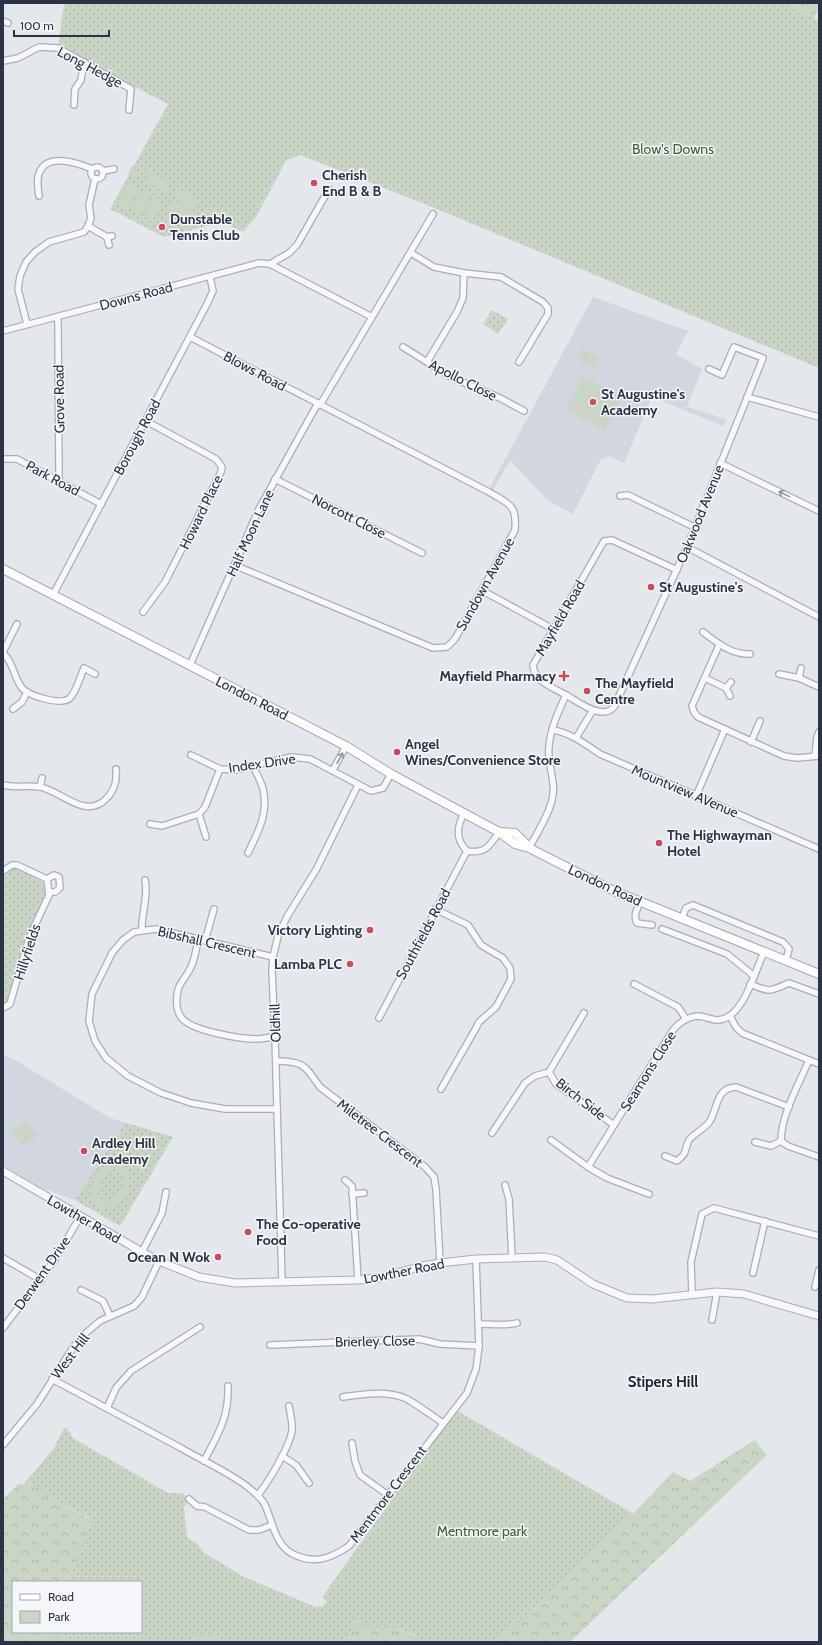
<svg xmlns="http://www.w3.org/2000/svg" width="822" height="1645" viewBox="0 0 822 1645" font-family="Cabin,sans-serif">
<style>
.built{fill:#d2d6de}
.green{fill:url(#green-dots)}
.forest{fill:url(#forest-crowns)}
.pitch{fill:#c9d6c5;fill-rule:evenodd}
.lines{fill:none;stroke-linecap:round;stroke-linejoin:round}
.minor-casing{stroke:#a9aeb7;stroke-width:8}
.tertiary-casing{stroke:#a9aeb7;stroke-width:9}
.primary-casing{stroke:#a3abb8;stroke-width:10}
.minor{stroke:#f7f8fa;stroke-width:5.5}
.tertiary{stroke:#f7f8fa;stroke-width:7}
.primary{stroke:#fff;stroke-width:8}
.oneway{stroke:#9196a0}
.poi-dot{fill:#d1495b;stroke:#f4f6f9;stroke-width:1.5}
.labels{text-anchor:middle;stroke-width:3;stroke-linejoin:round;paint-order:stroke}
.street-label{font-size:14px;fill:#2b3445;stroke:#f4f6f9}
.park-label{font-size:14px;fill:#3f6138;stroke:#f4f6f9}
.poi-label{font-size:14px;font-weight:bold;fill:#2b3445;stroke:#f4f6f9;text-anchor:start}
.neighbourhood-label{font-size:15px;font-weight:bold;fill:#1d2536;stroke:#f4f6f9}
</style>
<defs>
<pattern id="green-dots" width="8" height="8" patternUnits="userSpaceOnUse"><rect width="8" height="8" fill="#c9d6c5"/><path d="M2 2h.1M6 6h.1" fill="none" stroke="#adb8ab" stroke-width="1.8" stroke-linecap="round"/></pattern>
<pattern id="forest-crowns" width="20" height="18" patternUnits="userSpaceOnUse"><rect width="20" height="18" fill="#c9d6c5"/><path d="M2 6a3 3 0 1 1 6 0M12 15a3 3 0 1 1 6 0" fill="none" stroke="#adb8ab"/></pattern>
</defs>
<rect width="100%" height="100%" fill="#e4e7ec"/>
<!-- built -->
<g class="built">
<path d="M593,297l95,34 -12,23 26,15 -15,38 39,12 -3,7 -71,-29 -28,66 -14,-7 -9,3 -28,55 -26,-14 -35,-38h-3l-17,30 -4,-1z"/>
<path d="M3,1055l12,5 95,58 63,19 -53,89 -45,-26 -33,-12 -39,-23z"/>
</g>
<!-- green -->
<g class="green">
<path d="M64,3h755v4l-5,11 5,3v347l-392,-163 -127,-50 -14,6 -30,56 -13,15 -20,-10 -59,15 -54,-28 58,-105 -110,-57z"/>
<path d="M492,310l16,9 -10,15 -15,-10z"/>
<path d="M16,868c12,6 32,11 30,26l-20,42 -16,60 -2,5 -5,3v-126c2,-6 6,-9 13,-10z"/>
<path d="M126,1123l47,14 -53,89 -45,-26z"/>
<path d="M456,1410l178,104 -137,128h-87l6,-7 -23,-7 -13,3 -23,-11 -10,22h-121l-3,-3 -38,2 -1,1h-120l-2,-10h79v-50h-69v-8l17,-56 -65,-34 30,-36 10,-20h3l6,10 95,55h12l6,3 -1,3 2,4 -3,4 3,31 11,6 5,8 41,25 72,30 7,-1 4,-4 -5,-5z"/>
</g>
<!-- forest -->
<g class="forest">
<path d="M778,3h41v4l-5,11z"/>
<path d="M755,1440l12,15 -197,187h-73l136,-128 40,-42 17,9z"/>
<path d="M19,1484l14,1 32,21 26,14 -19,54v8h-59v50h49l2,10h-61v-143z"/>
<path d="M357,1620l23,11 13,-3 23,8 -6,6h-63z"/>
<path d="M205,1635l18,4 3,3h-42z"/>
</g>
<!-- pitch -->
<g class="pitch">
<path d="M132,166l6,3 -4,8 -6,-2z"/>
<path d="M150,173l20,10 -4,9 -21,-10z"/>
<path d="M127,184l9,4 -9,21 -9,-5z"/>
<path d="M179,189l21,11 -5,9 -20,-11z"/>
<path d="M140,190l9,4 -9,21 -9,-5z"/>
<path d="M153,196l9,4 -9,21 -10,-4z"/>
<path d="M174,201l20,10 -5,9 -20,-10z"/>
<path d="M582,349l17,9 -6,10 -16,-9z"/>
<path d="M583,377l38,19 -16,34 -39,-20z"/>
<path d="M27,1122l5,7 -15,11 -5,-8z"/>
<path d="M32,1129l5,7 -14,10 -5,-6z"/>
<path d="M116,1163c33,8 -1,63 -20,40 -11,-13 4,-39 20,-40zM116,1169c21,5 -2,47 -17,29 -4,-10 6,-28 17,-29z"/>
</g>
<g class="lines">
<!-- minor casing -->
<g class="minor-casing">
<g id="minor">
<path d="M3,21l5,2"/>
<path d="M3,61l15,-3 21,-11 19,1 73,41 -2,21"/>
<path d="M74,105l1,-16 6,-9 3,-18"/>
<circle cx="97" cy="173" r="6"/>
<path d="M103,171l11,-2"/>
<path d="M39,196c-1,-8 -3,-18 1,-25 9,-18 38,-8 52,-2"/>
<path d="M88,226l19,11"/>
<path d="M109,245l-2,-8 5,-1"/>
<path d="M411,253l23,14 30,6 37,4 42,25 5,6v6l-29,48"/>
<path d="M270,264l19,-11 8,-8 32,-56"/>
<path d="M57,317l1,5 1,159"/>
<path d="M27,324l-9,-35 2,-13 6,-14 9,-10 14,-10 35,-10 4,-6 3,-8 -2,-13 6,-26"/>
<path d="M3,331l256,-68 11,1 102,53"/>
<path d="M190,337l299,155c20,12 28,12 26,38l-60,109 -8,8 -14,1 -199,-83"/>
<path d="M403,347l48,30 49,21 24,13"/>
<path d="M427,362l30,-50 6,-14 1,-25"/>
<path d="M747,397l72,20"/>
<path d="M320,405l113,-191"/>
<path d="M3,459h14l84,45"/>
<path d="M720,463l99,48"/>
<path d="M275,479l147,74"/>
<path d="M620,496l8,-1 66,32"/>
<path d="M687,547l132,70"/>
<path d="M483,591l70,38"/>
<path d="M53,595l154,-291 6,-13 -3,-14"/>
<path d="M143,612l22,-30 56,-110 1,-5 -6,-8 -70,-38"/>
<path d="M703,632c14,11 29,23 47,22"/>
<path d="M719,645l-27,61 2,6 4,5 86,39 13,2 22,-2"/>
<path d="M3,652l14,-28"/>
<path d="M3,653c11,10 10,23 19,35 7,8 37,17 47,11 7,-6 11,-22 15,-31l11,6"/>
<path d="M190,665l69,-156 59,-106"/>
<path d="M779,674l20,4 20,9"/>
<path d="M705,678l21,10"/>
<path d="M799,678l2,-10"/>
<path d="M566,695c13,7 36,26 48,12l73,-160 76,-189 -29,-11 -12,28 -13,-6"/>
<path d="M730,696l-4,-8 5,-6"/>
<path d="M13,709l9,-7 5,-10"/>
<path d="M553,730c18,3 32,14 47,24l219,95"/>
<path d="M576,738l17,-28"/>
<path d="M751,742l9,-21"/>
<path d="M191,755l29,14 15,1 56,-13 19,2 61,32 12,-3 8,-14"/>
<path d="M815,756l2,-19 2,-5"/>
<path d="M333,770l13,-24"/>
<path d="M3,785c12,3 25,0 37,2 22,4 44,32 65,13 10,-9 12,-19 11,-31"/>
<path d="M40,787l2,-9"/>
<path d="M696,796l29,-67"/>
<path d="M464,813c-7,14 -9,26 3,38 18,3 23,-5 32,-19"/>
<path d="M199,814l7,23"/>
<path d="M150,824l12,2 37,-12 6,-7 15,-38"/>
<path d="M529,848c8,-15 19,-31 23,-48 4,-15 -2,-28 -3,-43 -2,-21 8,-43 17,-62 -12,-7 -32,-13 -33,-30l71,-124 8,-1 65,30"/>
<path d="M248,853c10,-21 21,-40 15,-64 -2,-8 -7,-16 -10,-23"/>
<path d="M3,871l9,-6h5l30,14 2,16 -20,43 -19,66 -7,4"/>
<path d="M47,879l7,-4 5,2 1,11 -5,4h-5"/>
<path d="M640,902c-3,7 -7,14 -3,21l15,2"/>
<path d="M435,909l33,16 13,20 22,13 7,10 1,11 -15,28 -17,15 -3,6 -35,61"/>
<path d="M682,918l4,-10 7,-3 90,37 6,7 -3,11"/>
<path d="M662,929l65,25 27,22"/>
<path d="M142,930c-1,-17 7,-33 3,-50"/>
<path d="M198,940c-2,10 -3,20 -8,29 -4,8 -10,13 -12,21 -2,9 -2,20 3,27 9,14 60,22 76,22 6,0 12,-2 18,-2"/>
<path d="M205,941l9,-32"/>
<path d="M273,957l-117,-28 -22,3 -11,8 -11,13 -20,41 -3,27 6,20 11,17 22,18 33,17 30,10 34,6h52"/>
<path d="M634,984l44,23 8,12"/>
<path d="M750,984c22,9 19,7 39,-1l30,11"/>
<path d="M584,1013l-35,59 7,12 58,41"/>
<path d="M730,1016l6,11 6,6 77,31"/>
<path d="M379,1018l88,-167"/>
<path d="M809,1060c-10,24 -28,55 -28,81l7,5 31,11"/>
<path d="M276,1061c28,0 29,5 44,26l105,80 9,10 2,12 4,74"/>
<path d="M492,1133l33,-50 10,-7 14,-4"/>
<path d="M551,1140l37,27 19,11 42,16"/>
<path d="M755,1142l16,4 10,-5"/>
<path d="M665,1156l12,5c12,-10 6,-9 12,-21 5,-7 16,-11 21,-19 8,-14 6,-33 26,-34l53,20"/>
<path d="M588,1167l85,-137c6,-7 15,-13 24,-14 12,0 19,9 32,0 17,-10 27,-47 35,-64"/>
<path d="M345,1180l7,6 6,94"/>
<path d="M505,1185l4,14 3,59"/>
<path d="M352,1194l12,-1"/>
<path d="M142,1252l20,-39 4,-21"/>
<path d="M3,1258l38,22"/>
<path d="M753,1273l12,-52"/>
<path d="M282,1282l-7,-245 -3,-66 1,-14 5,-21 10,-21 28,-45 42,-85"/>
<path d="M815,1287l4,-17"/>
<path d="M81,1290l22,11 7,15"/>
<path d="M692,1294l-1,-32 11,-48 12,-6 105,28"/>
<path d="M712,1320l5,-28"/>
<path d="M479,1324c12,0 27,2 38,-1"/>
<path d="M3,1328l51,-67 26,-44"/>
<path d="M270,1345l149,-6 21,5 39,2"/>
<path d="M52,1379c43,23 86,46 129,69 20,12 50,25 68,40 5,4 11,9 15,15 8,15 10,40 27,50 22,12 39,6 58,-7l118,-153 9,-24 3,-23 -3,-87"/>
<path d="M343,1397c20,-3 45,-7 64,2 12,7 24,16 36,24"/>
<path d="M107,1408l9,-20 15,-17 69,-44"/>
<path d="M352,1443l3,18 5,14 28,20"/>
<path d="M3,1445l34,-41 37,-58 12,-13 14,-12 34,-15 8,-9 17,-36"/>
<path d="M282,1456l14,9 13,18"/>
<path d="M204,1461c14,-27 25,-43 24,-75"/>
<path d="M258,1495c11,-14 31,-47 34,-64 1,-8 -2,-18 -3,-25"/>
<path d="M189,1499l8,7 8,1 44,23h10l13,-5"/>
</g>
</g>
<!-- tertiary casing -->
<g class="tertiary-casing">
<path id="tertiary" d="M3,1171l139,81 17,9 40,16 36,6 123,-3 20,-2 45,-12 17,-3 36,-4 69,-2 12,3 36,24 34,14 25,1 65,-7 27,2 75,22"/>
</g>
<!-- primary casing -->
<g class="primary-casing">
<g id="primary">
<path d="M3,569l343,177 45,28 108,58 16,12 14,4 85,43 205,83"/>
<path d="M499,832l16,1 14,14"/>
</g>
</g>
<!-- minor -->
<use href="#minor" class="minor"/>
<!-- tertiary -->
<use href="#tertiary" class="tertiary"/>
<!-- primary -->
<use href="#primary" class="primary"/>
</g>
<!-- one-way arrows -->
<defs><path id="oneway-shaft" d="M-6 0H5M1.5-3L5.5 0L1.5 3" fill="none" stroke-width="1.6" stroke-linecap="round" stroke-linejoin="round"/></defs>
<g class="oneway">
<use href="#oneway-shaft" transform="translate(784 494) rotate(-154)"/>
<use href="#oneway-shaft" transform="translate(340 758) rotate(-61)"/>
</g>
<!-- markers -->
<g class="poi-dot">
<circle cx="314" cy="183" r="4"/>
<circle cx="162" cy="227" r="4"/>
<circle cx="593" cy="402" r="4"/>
<circle cx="651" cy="587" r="4"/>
<path d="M562 670h4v4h4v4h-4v4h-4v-4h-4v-4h4z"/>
<circle cx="587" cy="691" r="4"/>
<circle cx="397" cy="752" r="4"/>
<circle cx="659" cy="843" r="4"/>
<circle cx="370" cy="930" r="4"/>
<circle cx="350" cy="964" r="4"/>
<circle cx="84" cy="1151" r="4"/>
<circle cx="248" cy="1232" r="4"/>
<circle cx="218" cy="1257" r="4"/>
</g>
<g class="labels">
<!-- street labels -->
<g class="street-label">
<text transform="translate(90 67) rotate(28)" y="5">Long Hedge</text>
<text transform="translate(136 296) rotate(-15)" y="5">Downs Road</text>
<text transform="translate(255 371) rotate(28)" y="5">Blows Road</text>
<text transform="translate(463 380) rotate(27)" y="5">Apollo Close</text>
<text transform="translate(59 399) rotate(-91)" y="5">Grove Road</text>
<text transform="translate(137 437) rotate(-62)" y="5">Borough Road</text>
<text transform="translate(53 478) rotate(28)" y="5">Park Road</text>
<text transform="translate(201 512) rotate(-64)" y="5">Howard Place</text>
<text transform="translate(700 514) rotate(-68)" y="5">Oakwood Avenue</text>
<text transform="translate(349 516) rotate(27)" y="5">Norcott Close</text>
<text transform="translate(250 533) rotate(-65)" y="5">Half Moon Lane</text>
<text transform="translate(485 584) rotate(-61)" y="5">Sundown Avenue</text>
<text transform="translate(560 618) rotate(-60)" y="5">Mayfield Road</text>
<text transform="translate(252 698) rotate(27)" y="5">London Road</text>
<text transform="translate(262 763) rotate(-8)" y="5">Index Drive</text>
<text transform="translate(685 791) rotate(23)" y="5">Mountview AVenue</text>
<text transform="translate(605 885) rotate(25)" y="5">London Road</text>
<text transform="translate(423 934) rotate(-62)" y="5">Southfields Road</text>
<text transform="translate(207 942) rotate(13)" y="5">Bibshall Crescent</text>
<text transform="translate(27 952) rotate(-72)" y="5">Hillyfields</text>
<text transform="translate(275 1023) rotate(-92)" y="5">Oldhill</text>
<text transform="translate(648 1071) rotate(-58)" y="5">Seamons Close</text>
<text transform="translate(581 1099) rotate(38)" y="5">Birch Side</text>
<text transform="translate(380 1133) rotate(37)" y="5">Miletree Crescent</text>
<text transform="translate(84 1219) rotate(30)" y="5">Lowther Road</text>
<text transform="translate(404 1271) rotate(-11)" y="5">Lowther Road</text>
<text transform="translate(42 1273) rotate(-55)" y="5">Derwent Drive</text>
<text transform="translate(375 1341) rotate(-1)" y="5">Brierley Close</text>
<text transform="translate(70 1356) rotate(-53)" y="5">West Hill</text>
<text transform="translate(388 1494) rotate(-53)" y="5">Mentmore Crescent</text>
</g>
<!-- park labels -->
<g class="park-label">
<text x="673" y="154">Blow's Downs</text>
<text x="482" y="1536">Mentmore park</text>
</g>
<!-- poi labels -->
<g class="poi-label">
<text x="322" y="180">Cherish<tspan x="322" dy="16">End B &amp; B</tspan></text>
<text x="170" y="224">Dunstable<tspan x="170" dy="16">Tennis Club</tspan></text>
<text x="601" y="399">St Augustine's<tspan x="601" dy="16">Academy</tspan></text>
<text x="659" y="592">St Augustine's</text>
<text x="556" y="681" text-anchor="end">Mayfield Pharmacy</text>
<text x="595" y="688">The Mayfield<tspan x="595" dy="16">Centre</tspan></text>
<text x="405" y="749">Angel<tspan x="405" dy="16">Wines/Convenience Store</tspan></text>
<text x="667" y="840">The Highwayman<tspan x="667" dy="16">Hotel</tspan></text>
<text x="362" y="935" text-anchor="end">Victory Lighting</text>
<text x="342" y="969" text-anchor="end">Lamba PLC</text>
<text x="92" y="1148">Ardley Hill<tspan x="92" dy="16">Academy</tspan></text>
<text x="256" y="1229">The Co-operative<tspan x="256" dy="16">Food</tspan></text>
<text x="210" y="1262" text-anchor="end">Ocean N Wok</text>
</g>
<!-- neighbourhood labels -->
<g class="neighbourhood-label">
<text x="663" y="1387">Stipers Hill</text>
</g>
</g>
<!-- border -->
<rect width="822" height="1645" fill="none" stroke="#2b3445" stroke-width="8"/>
<!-- legend -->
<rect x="12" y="1581" width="130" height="52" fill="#f4f6f9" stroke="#a4a8b1"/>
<rect x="20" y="1594" width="20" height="6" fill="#ffffff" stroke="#a4a8b1"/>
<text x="48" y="1601" font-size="12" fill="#2b3445">Road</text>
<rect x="20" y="1611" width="20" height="12" fill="#c9d6c5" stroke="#a4a8b1"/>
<text x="48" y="1621" font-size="12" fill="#2b3445">Park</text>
<!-- scale -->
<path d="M14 30v6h95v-6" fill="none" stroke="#2b3445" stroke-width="2"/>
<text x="20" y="30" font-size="12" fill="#2b3445" stroke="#f4f6f9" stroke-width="3" paint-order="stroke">100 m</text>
</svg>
